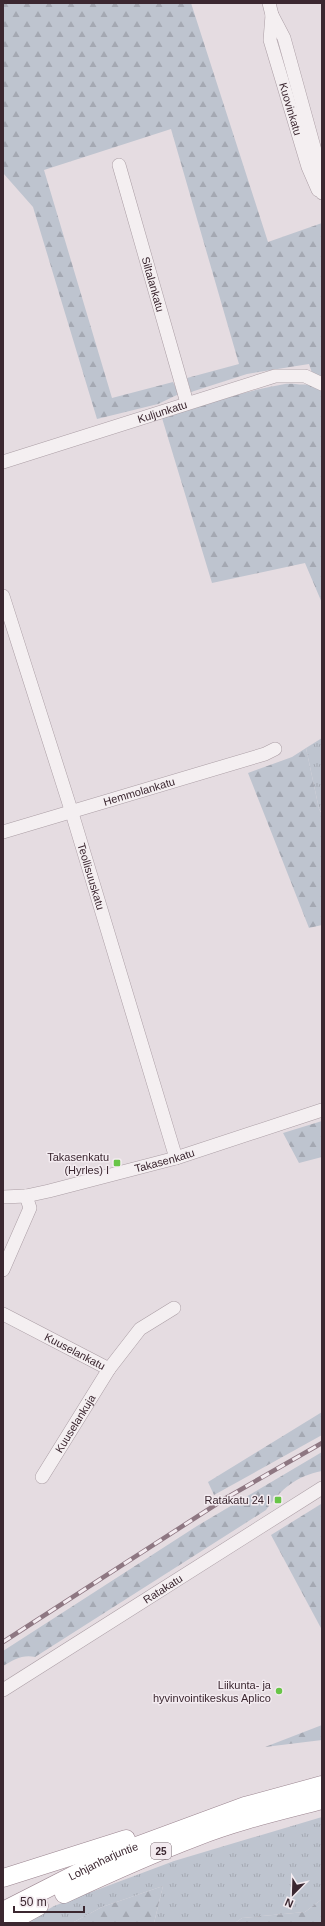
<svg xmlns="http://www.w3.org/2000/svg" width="325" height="1926" viewBox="0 0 325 1926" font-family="Arial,sans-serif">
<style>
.grass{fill:url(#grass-tufts)}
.forest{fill:url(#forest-firs)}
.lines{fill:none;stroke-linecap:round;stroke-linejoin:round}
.minor-casing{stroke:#ab9ea5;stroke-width:14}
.highway-casing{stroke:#9b8590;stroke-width:19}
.minor{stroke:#f4eff1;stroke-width:13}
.highway{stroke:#fff;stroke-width:18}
.rail-casing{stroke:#8e7782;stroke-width:4.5}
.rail{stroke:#f3ebf0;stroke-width:3;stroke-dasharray:9;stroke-linecap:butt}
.poi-dot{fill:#68c547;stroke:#f3ebf0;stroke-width:1.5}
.labels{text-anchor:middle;stroke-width:3;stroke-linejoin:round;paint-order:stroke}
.shield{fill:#f3ebf0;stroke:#72626a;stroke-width:1}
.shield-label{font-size:10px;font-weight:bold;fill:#3b2730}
.street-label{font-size:11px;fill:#3b2730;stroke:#f3ebf0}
.poi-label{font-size:11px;fill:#3b2730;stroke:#f3ebf0;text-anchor:end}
</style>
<defs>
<pattern id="grass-tufts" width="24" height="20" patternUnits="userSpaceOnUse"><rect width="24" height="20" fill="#bec4cf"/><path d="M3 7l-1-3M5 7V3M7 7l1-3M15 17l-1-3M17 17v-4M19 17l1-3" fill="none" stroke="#a4a8b2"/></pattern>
<pattern id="forest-firs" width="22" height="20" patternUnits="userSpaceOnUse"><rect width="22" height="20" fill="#bec4cf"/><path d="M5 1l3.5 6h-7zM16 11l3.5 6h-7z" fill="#a4a8b2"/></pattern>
</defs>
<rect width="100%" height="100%" fill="#e5dce1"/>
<!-- grass -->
<g class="grass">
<path d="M322,738v75l-3,-4 -13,-61z"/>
<path d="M322,1817v82l-17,13 -63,6 -7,5h-81l9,-37 -61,21 -30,16h-47l29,-17 120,-45z"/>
</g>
<!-- forest -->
<g class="forest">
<path d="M3,3h188l77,239 54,-19v380l-17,-40 -93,20 -50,-165c40,-13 81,-27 123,-34 10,-1 20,3 30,-2l-6,-18 -62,10 -56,18 -4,-14 52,-14 -68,-235 -127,41 68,228 61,-16 6,12 -21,10 -61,15 -64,-212 -30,-34z"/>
<path d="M306,748l13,61 3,5v111l-13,3 -61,-155 44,-16z"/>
<path d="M322,1121v36l-23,6 -16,-30z"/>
<path d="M322,1412v23l-108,60 -6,-13z"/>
<path d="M322,1452v19c-26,5 -41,18 -56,39l-231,147c-12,-3 -22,3 -32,9v-15l194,-125z"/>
<path d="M321,1504l1,2v124l-51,-95z"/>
<path d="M322,1725v15l-57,7z"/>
<path d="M163,1886l-9,37h-82l30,-16z"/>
<path d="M322,1899v24h-87l7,-5 63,-6z"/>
</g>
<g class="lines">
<!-- minor casing -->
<g class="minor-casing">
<g id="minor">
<path d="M269,3l3,12 12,23 35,127 3,28"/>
<path id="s1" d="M272,15l-2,25 38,127 10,23"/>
<path id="s2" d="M119,165l68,238"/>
<path id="s3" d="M3,462l272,-86h30l17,8"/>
<path id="s4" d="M3,596l69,217 104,345"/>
<path id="s5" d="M3,832l262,-78 10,-5"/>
<path id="s6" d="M3,1197l23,-1 23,-5 127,-33 146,-48"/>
<path d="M3,1270l27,-62 -4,-12"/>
<path id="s7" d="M3,1314l106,55 31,-40 34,-21"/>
<path id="s8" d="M42,1477l67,-108"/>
<path id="s9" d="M3,1690l319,-202"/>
</g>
</g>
<!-- highway casing -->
<g class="highway-casing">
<g id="highway">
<path d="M3,1878l123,-39"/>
<path d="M64,1894c43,-20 87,-40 132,-57 40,-16 84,-26 126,-37"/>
<path id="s10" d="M3,1911l112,-57 130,-48 77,-21"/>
<path d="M8,1923l31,-17"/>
</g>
</g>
<!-- minor -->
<use href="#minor" class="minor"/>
<!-- highway -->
<use href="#highway" class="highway"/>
<!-- rail casing -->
<g class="rail-casing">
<path id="rail" d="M3,1642l223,-144 96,-55"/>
</g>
<!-- rail -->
<use href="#rail" class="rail"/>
</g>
<!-- markers -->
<g class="poi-dot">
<rect x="113" y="1159" width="8" height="8" rx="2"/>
<rect x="274" y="1496" width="8" height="8" rx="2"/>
<circle cx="279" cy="1691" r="4"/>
</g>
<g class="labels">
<!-- shield labels -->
<rect class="shield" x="151" y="1843" width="20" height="16" rx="3"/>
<g class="shield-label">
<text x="161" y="1855">25</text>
</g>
<!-- street labels -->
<g class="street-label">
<text dy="4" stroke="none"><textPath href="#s1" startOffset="97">Kuovinkatu</textPath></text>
<text dy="4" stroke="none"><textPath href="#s2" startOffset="124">Siltalankatu</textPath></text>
<text dy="4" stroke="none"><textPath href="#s3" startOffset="167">Kuljunkatu</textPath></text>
<text dy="4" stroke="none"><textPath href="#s5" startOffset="142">Hemmolankatu</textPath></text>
<text dy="4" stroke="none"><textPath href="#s4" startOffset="294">Teollisuuskatu</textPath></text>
<text dy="4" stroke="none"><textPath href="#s6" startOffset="166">Takasenkatu</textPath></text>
<text dy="4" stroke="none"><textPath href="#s7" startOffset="81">Kuuselankatu</textPath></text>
<text dy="4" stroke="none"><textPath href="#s8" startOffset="63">Kuuselankuja</textPath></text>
<text dy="4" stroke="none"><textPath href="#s9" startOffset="189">Ratakatu</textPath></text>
<text dy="4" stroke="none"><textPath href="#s10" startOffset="112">Lohjanharjuntie</textPath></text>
</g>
<!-- poi labels -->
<g class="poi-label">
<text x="109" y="1161">Takasenkatu<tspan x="109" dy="13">(Hyrles) I</tspan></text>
<text x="270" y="1504">Ratakatu 24 I</text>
<text x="271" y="1689">Liikunta- ja<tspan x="271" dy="13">hyvinvointikeskus Aplico</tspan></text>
</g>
</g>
<!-- border -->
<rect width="325" height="1926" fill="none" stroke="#3b2730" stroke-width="8"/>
<!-- north arrow -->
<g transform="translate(293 1894) rotate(203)" stroke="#f3ebf0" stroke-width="3" paint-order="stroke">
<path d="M0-3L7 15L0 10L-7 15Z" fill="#3b2730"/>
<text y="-6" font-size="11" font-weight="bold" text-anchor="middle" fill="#3b2730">N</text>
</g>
<!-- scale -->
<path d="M14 1906v6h70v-6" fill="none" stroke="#3b2730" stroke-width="2"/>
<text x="20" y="1906" font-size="12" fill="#3b2730" stroke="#f3ebf0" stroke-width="3" paint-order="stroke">50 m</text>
</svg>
